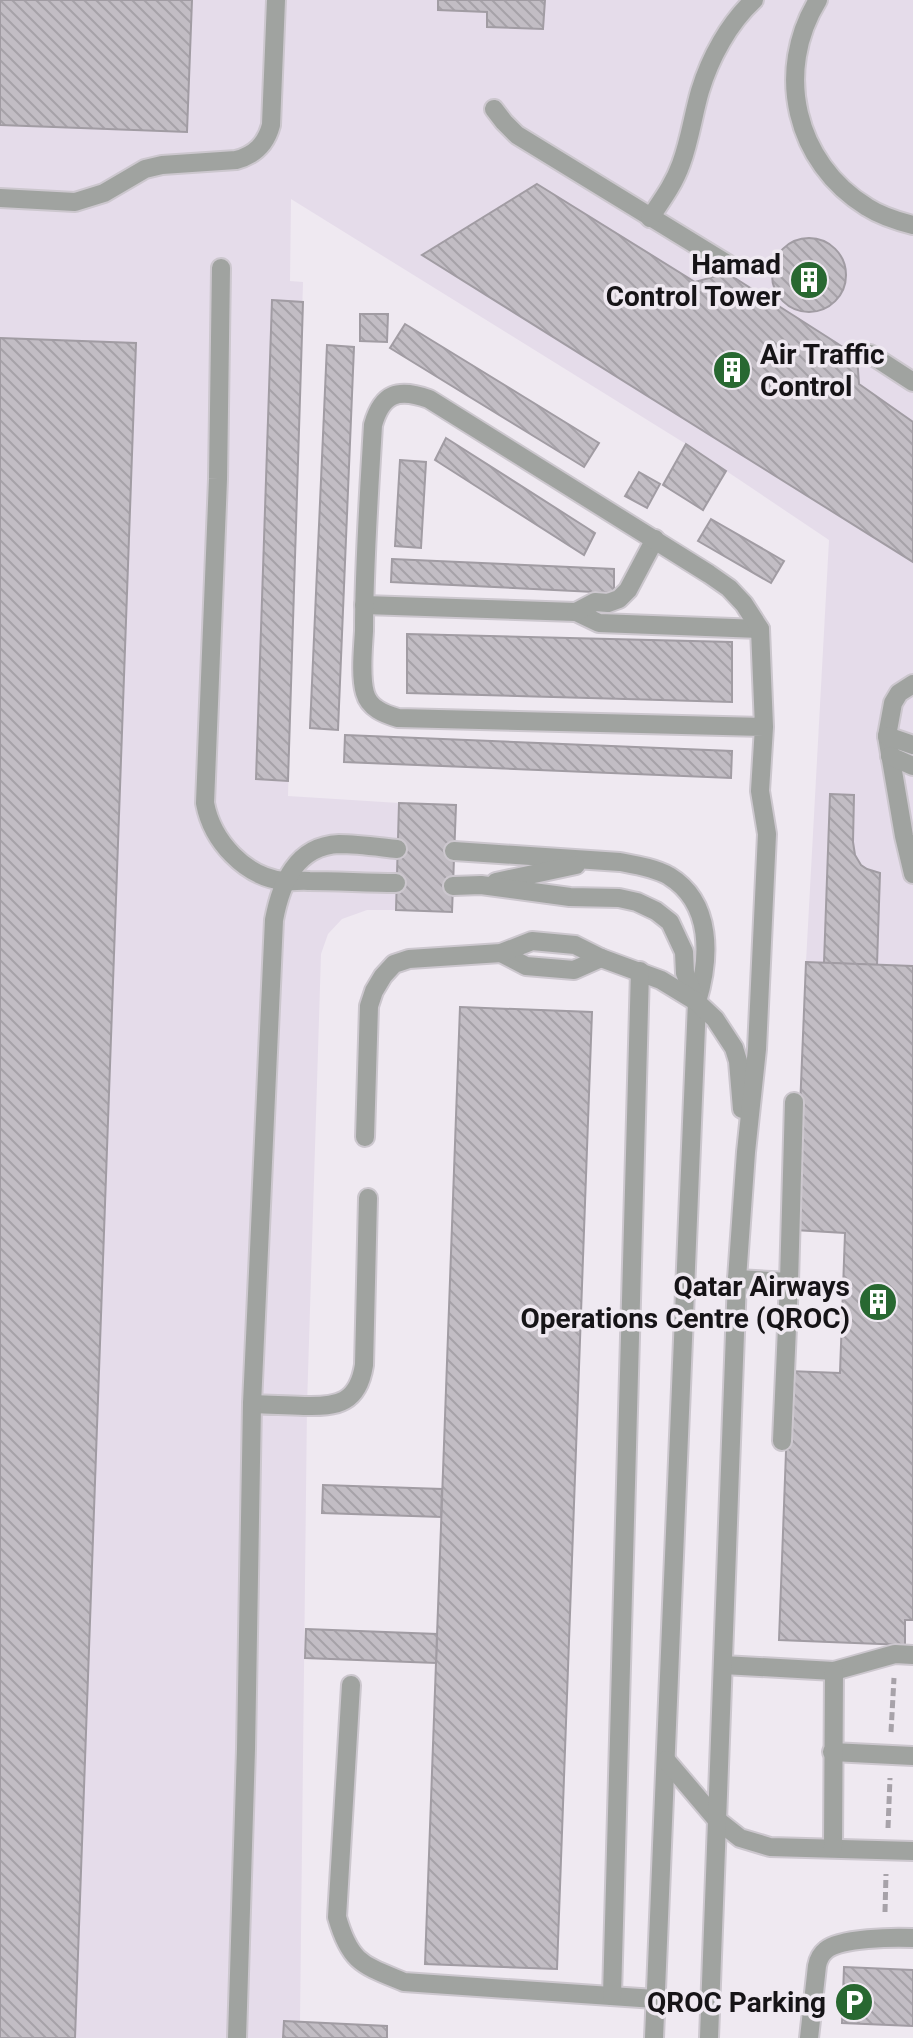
<svg xmlns="http://www.w3.org/2000/svg" width="913" height="2038" viewBox="0 0 913 2038" font-family="Roboto,sans-serif">
<style>
.built{fill:#e5dcea}
.building{fill:url(#building-back-hatch);stroke:#a19ca3;stroke-width:2}
.lines{fill:none;stroke-linecap:round;stroke-linejoin:round}
.lane-casing{stroke:#ccc7ce;stroke-width:22}
.path{stroke:#a7a2a9;stroke-width:5;stroke-dasharray:8 4;stroke-linecap:butt}
.lane{stroke:#a0a3a0;stroke-width:18}
.labels{text-anchor:middle;stroke-width:7;stroke-linejoin:round;paint-order:stroke}
.poi-label{font-size:28px;font-weight:bold;fill:#161417;stroke:#efe9f1;text-anchor:end}
</style>
<defs>
<pattern id="building-back-hatch" width="6" height="6" patternUnits="userSpaceOnUse" patternTransform="scale(2)"><rect width="6" height="6" fill="#c2bdc4"/><path d="M-1 5l2 2M0 0l6 6M5-1l2 2" fill="none" stroke="#a6a2a8"/></pattern>
</defs>
<rect width="100%" height="100%" fill="#efe9f1"/>
<!-- built -->
<path class="built" d="M0,0h913v1620h-7l-1,25 -126,-5 10,-269 51,2 5,-140 -50,-3 11,-268 23,-422 -143,-96 -395,-245 -1,82 13,1 -15,514 111,7 -3,107h-29l-25,9 -14,15 -7,20 -14,452 -7,616 87,4v12h-387z"/>
<!-- building -->
<g class="building">
<path d="M0,0h192l-5,132 -187,-7z"/>
<path d="M438,0h107l-2,29 -56,-2v-15l-49,-2z"/>
<path d="M537,184l158,98 32,-9 130,83 2,28 54,38v140l-491,-307z"/>
<circle cx="809" cy="275" r="37"/>
<path d="M272,300l31,2 -15,479 -32,-2z"/>
<path d="M360,314h28l-1,28 -27,-1z"/>
<path d="M405,324l194,119 -15,24 -194,-119z"/>
<path d="M0,338l136,5 -61,1695h-75z"/>
<path d="M327,345l27,2 -16,383 -28,-2z"/>
<path d="M446,438l149,95 -11,22 -149,-95z"/>
<path d="M686,444l40,27 -23,39 -40,-25z"/>
<path d="M400,460l26,2 -5,86 -26,-2z"/>
<path d="M639,472l21,12 -13,24 -22,-12z"/>
<path d="M711,519l73,42 -13,22 -73,-42z"/>
<path d="M392,559l222,10v24l-223,-11z"/>
<path d="M407,634l325,8v60l-325,-9z"/>
<path d="M345,735l387,16 -1,27 -387,-16z"/>
<path d="M830,794l24,1 -1,47 2,13 6,10 6,4 13,4 -3,92 -53,-2z"/>
<path d="M399,803l57,2 -4,107 -56,-2z"/>
<path d="M806,962l107,4v654h-8v25l-126,-5 10,-269 51,2 5,-140 -50,-3z"/>
<path d="M460,1007l132,5 -35,957 -132,-5z"/>
<path d="M323,1485l119,4 -1,28 -119,-4z"/>
<path d="M306,1629l131,5 -1,29 -131,-5z"/>
<path d="M844,1967l69,3v56l-71,-3z"/>
<path d="M284,2021l103,5v12h-104z"/>
</g>
<g class="lines">
<!-- lane casing -->
<g class="lane-casing">
<g id="lane">
<path d="M818,0c-44,71 -23,163 49,207 14,9 30,14 46,18"/>
<path d="M494,109l10,13 13,13 212,130"/>
<path d="M0,198l75,4 29,-9 41,-24 17,-4 74,-5c19,-5 30,-16 35,-35l5,-125"/>
<path d="M650,218c12,-18 24,-34 31,-54 9,-24 12,-49 19,-73 10,-33 29,-68 54,-91"/>
<path d="M221,268l-3,211 -13,324c7,38 40,74 79,78 8,1 17,-1 25,0 29,0 58,2 87,2"/>
<path d="M870,354l43,28"/>
<path d="M364,605l212,7 23,11 161,6"/>
<path d="M576,612l19,-10 13,1 11,-4 9,-9 27,-51"/>
<path d="M913,684l-14,9 -6,10 -6,33 17,100 9,38"/>
<path d="M887,736l26,9"/>
<path d="M890,756l23,10"/>
<path d="M454,851l166,11c16,3 35,6 49,14 44,27 41,82 28,126l-43,1036"/>
<path d="M496,882l80,-17"/>
<path d="M453,886l28,-1 89,12 49,1 18,4 19,9 14,11 14,30 1,21 12,29"/>
<path d="M501,953l25,13 48,4 27,-12"/>
<path d="M365,1137l4,-131 5,-15 9,-15 11,-12 15,-5 92,-6 31,-12 43,4 26,13 60,22 36,22 18,17 19,29 4,13 4,48"/>
<path d="M737,1279l52,3"/>
<path d="M252,1404c17,1 34,1 52,2 34,1 54,-3 60,-41l4,-167"/>
<path d="M782,1441l7,-159 5,-180"/>
<path d="M723,1665l111,6 61,-17 18,1"/>
<path d="M351,1685l-14,232c13,46 26,48 67,65l251,17"/>
<path d="M832,1752l81,4"/>
<path d="M666,1760l50,59 24,19 30,9 143,4"/>
<path d="M833,1848l1,-177"/>
<path d="M612,1996l28,-1025"/>
<path d="M237,2038l9,-289 6,-345 22,-484c7,-37 22,-74 65,-76 19,0 39,3 58,5"/>
<path d="M709,2038l28,-759 9,-127 11,-103 10,-215 -7,-43 4,-64 -4,-98 -16,-25 -15,-16 -20,-14 -280,-175c-31,-11 -47,-6 -56,26 -4,69 -9,138 -9,206 -1,18 -4,45 1,62 4,15 19,21 33,25l366,9"/>
<path d="M809,2038l8,-72c1,-6 4,-12 9,-16 14,-12 68,-13 87,-12"/>
</g>
</g>
<!-- path -->
<g class="path">
<path d="M891,1732l3,-54"/>
<path d="M888,1828l2,-50"/>
<path d="M885,1912l1,-38"/>
</g>
<!-- lane -->
<use href="#lane" class="lane"/>
</g>
<!-- icons -->
<defs>
<g id="building-disc" transform="scale(2)"><circle r="9.5" fill="#286831" stroke="#efe9f1"/><path d="M-4-6H4V6H1V3H-1V6H-4ZM-2.5-4.3h1.7v1.8h-1.7ZM.8-4.3h1.7v1.8H.8ZM-2.5-1h1.7V.8h-1.7ZM.8-1h1.7V.8H.8Z" fill="#fff"/></g>
<g id="parking-disc" transform="scale(2)"><circle r="9.5" fill="#286831" stroke="#efe9f1"/><path d="M-3.5-5.5H1a3.5 3.5 0 0 1 0 7H-1V5.5H-3.5ZM-1-3.4V-.6H.8a1.4 1.4 0 0 0 0-2.8Z" fill="#fff"/></g>
</defs>
<g fill-rule="evenodd">
<use href="#building-disc" x="809" y="280"/>
<use href="#building-disc" x="732" y="370"/>
<use href="#building-disc" x="878" y="1302"/>
<use href="#parking-disc" x="854" y="2002"/>
</g>
<g class="labels">
<!-- poi labels -->
<g class="poi-label">
<text x="781" y="274">Hamad<tspan x="781" dy="32">Control Tower</tspan></text>
<text x="760" y="364" text-anchor="start">Air Traffic<tspan x="760" dy="32">Control</tspan></text>
<text x="850" y="1296">Qatar Airways<tspan x="850" dy="32">Operations Centre (QROC)</tspan></text>
<text x="826" y="2012">QROC Parking</text>
</g>
</g>
</svg>
